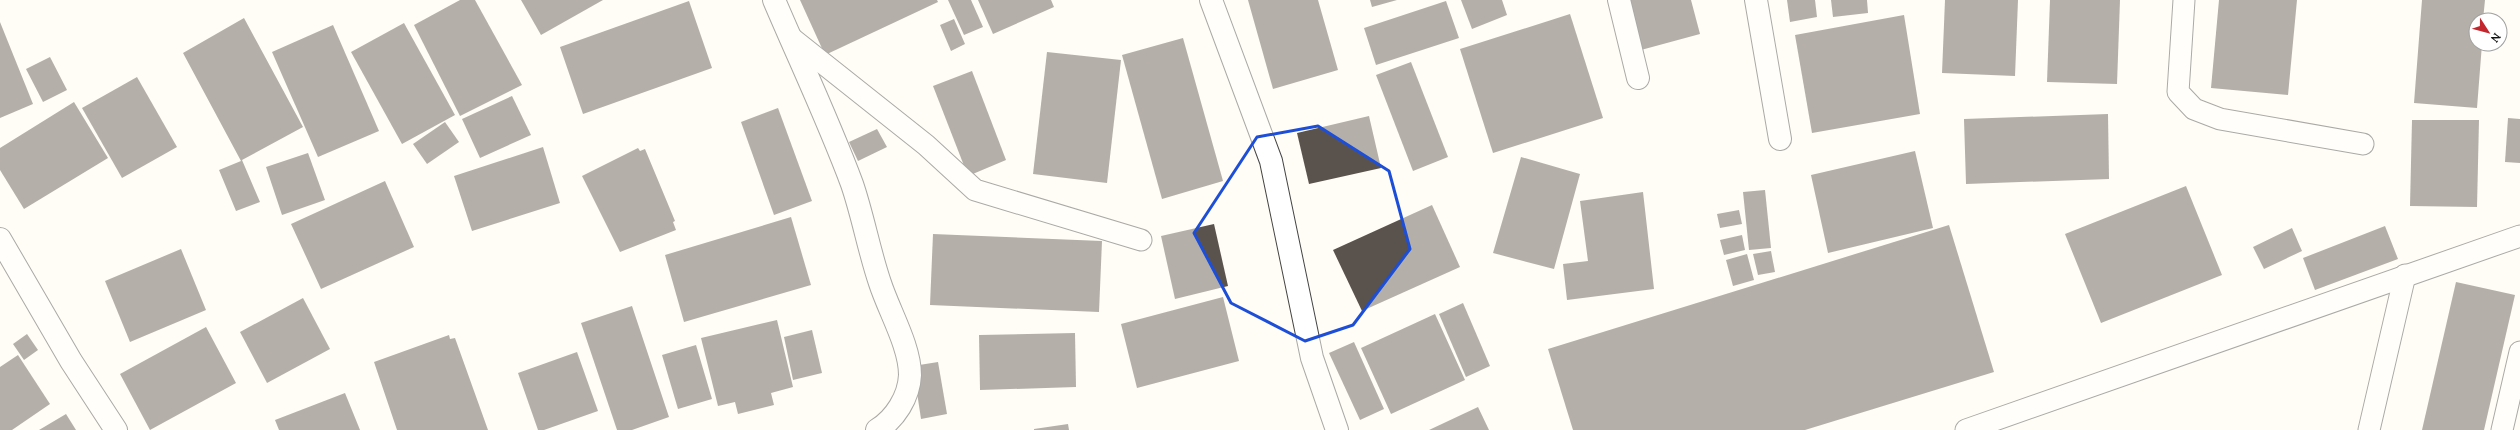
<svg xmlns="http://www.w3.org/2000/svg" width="2520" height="430" viewBox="0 0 2520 430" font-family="Lora,serif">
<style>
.building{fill:#5a524d}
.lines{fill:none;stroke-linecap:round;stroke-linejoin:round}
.service-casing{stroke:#444;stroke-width:23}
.minor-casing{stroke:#444;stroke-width:24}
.service{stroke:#fff;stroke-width:21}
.minor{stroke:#fff;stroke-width:22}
.marked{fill:none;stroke:#1d4ed8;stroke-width:3;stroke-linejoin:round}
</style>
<rect width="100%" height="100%" fill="#fffdf5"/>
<!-- building -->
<g class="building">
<path d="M460,0h15l47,85 -62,31 -46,-91z"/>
<path d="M521,0h82l-62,35z"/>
<path d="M800,0h137l1,2 -113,53z"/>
<path d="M948,0h23l12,27 -19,8z"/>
<path d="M978,0h73l3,7 -61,27z"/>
<path d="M1248,0h70l20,70 -65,19z"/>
<path d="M1370,0h27l-25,7z"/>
<path d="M1461,0h41l5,15 -35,14z"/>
<path d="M1628,0h63l9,34 -59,16z"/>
<path d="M1787,0h28l2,17 -27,5z"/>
<path d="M1831,0h36l1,13 -35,4z"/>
<path d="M1945,0h73l-3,76 -73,-3z"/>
<path d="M2050,0h70l-3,84 -70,-2z"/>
<path d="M2219,0h78l-9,95 -77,-7z"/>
<path d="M2422,0h63l-2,20h-7v24h6l-5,64 -63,-5z"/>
<path d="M689,1l23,67 -129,46 -23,-67z"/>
<path d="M1446,1l13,37 -83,27 -12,-37z"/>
<path d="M1570,14l33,104 -110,35 -33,-104z"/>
<path d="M1904,15l16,99 -108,19 -17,-98z"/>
<path d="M244,18l59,109 -61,33 18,42 -24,9 -17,-41 22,-9 -58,-108z"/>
<path d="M954,19l11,25 -14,7 -11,-26z"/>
<path d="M0,22l33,82 -33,14z"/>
<path d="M404,23l51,92 -53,29 -51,-92z"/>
<path d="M333,25l46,106 -61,26 -46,-105z"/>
<path d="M1183,38l40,143 -61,18 -40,-144z"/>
<path d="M1047,52l74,8 -14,123 -74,-9z"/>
<path d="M50,57l17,33 -24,12 -17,-33z"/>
<path d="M1411,62l37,95 -35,14 -37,-96z"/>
<path d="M972,71l34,89 -38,16 -35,-90z"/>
<path d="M137,77l40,70 -55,31 -40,-70z"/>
<path d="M512,96l19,39 -51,23 -18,-39z"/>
<path d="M74,102l34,56 -84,51 -24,-39v-22z"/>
<path d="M778,108l34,93 -38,14 -33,-93z"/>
<path d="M2108,114l1,65 -143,5 -2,-65z"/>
<path d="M1369,116l12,52 -72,16 -12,-51z"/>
<path d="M2508,118l12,1v44l-15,-1z"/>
<path d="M2412,120h67l-2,87 -67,-1z"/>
<path d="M445,122l14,20 -32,22 -14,-20z"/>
<path d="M877,129l10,18 -29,14 -9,-19z"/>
<path d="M543,147l17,56 -88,28 -18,-55z"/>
<path d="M638,148l2,3 5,-2 30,72 -2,1 3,8 -56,22 -38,-76z"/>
<path d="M1915,151l18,77 -105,25 -17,-78z"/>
<path d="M308,153l17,47 -43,15 -16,-48z"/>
<path d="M1521,157l59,17 -26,95 -61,-16z"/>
<path d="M385,181l29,66 -93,42 -30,-65z"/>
<path d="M2186,186l36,89 -121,48 -36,-89z"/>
<path d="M1765,190l6,58 -22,2 -6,-58z"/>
<path d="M1643,192l11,97 -87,11 -4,-36 25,-3 -8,-60z"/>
<path d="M1432,205l28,62 -98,44 -29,-61z"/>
<path d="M1739,210l3,14 -22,4 -3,-14z"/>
<path d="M791,217l20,68 -127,37 -19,-67z"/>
<path d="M1214,224l14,62 -53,13 -14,-63z"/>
<path d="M1949,225l45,147 -189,58h-232l-25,-81z"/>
<path d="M2385,226l13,33 -83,31 -12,-32z"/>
<path d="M2292,228l10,23 -38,18 -11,-22z"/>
<path d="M933,234l169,7 -3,71 -169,-7z"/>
<path d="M1742,235l3,15 -21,5 -4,-15z"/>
<path d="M181,249l25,61 -76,32 -25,-61z"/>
<path d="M1771,251l4,21 -17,3 -5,-21z"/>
<path d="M1747,254l7,26 -21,6 -7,-26z"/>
<path d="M2456,282l59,13 -31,135h-62z"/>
<path d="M1223,297l16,64 -102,27 -16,-64z"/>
<path d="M303,298l27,51 -63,34 -27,-51z"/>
<path d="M1463,303l27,63 -24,11 -27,-63z"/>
<path d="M632,306l37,111 -37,13h-15l-36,-107z"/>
<path d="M1435,314l30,66 -74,34 -30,-66z"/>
<path d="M777,320l16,67 -22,6 3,12 -36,9 -3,-12 -17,4 -17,-68z"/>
<path d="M206,327l30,56 -86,47 -30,-56z"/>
<path d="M812,330l10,43 -29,7 -9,-43z"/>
<path d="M1075,333l1,54 -96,3 -1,-55z"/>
<path d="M27,334l11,16 -14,10 -11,-16z"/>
<path d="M449,335l1,4 5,-1 33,92h-91l-23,-68z"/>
<path d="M1354,342l30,67 -24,11 -31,-67z"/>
<path d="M696,345l16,54 -34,10 -16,-54z"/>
<path d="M577,352l21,59 -54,19h-6l-20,-57z"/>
<path d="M18,355l32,49 -38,26h-12v-63z"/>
<path d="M938,362l9,52 -26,5 -8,-53z"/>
<path d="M345,393l15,37h-81l-4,-10z"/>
<path d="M1478,407l11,23h-60z"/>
<path d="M66,414l10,16h-37z"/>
<path d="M1068,424l1,6h-35v-1z"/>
</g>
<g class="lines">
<!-- service casing -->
<g class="service-casing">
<g id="service">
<path d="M2184,0l-6,92 16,17 26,10 143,25"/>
<path d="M790,37l136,108 49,45 166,50"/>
<path d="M1966,430l554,-194"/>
<path d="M2369,430l36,-155"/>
<path d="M2502,430l18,-78"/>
</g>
</g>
<!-- minor casing -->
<g class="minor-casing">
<g id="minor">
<path d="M774,0c26,61 55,122 78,184 11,32 17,67 28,99 9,28 30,63 30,92 -1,22 -15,44 -33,55"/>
<path d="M1211,0l60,161 41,197 25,72"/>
<path d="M1619,0l19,78"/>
<path d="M1756,0l24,139"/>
<path d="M0,239l71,122 45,69"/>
</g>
</g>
<!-- service -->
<use href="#service" class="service"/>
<!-- minor -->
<use href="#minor" class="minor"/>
</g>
<!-- marked area -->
<path d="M0 0H2520V430H0ZM1318,126l71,45 21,78 -57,76 -48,16 -74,-38 -37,-70 63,-96z" fill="#fffdf5" fill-opacity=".55" fill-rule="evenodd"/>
<path class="marked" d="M1318,126l71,45 21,78 -57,76 -48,16 -74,-38 -37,-70 63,-96z"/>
<!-- north arrow -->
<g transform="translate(2488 32) rotate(126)"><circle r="19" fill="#ffffff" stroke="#a0a0a0"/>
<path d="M0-3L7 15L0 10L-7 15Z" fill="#c4262e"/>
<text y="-6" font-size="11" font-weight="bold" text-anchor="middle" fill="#111111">N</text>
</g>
</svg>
